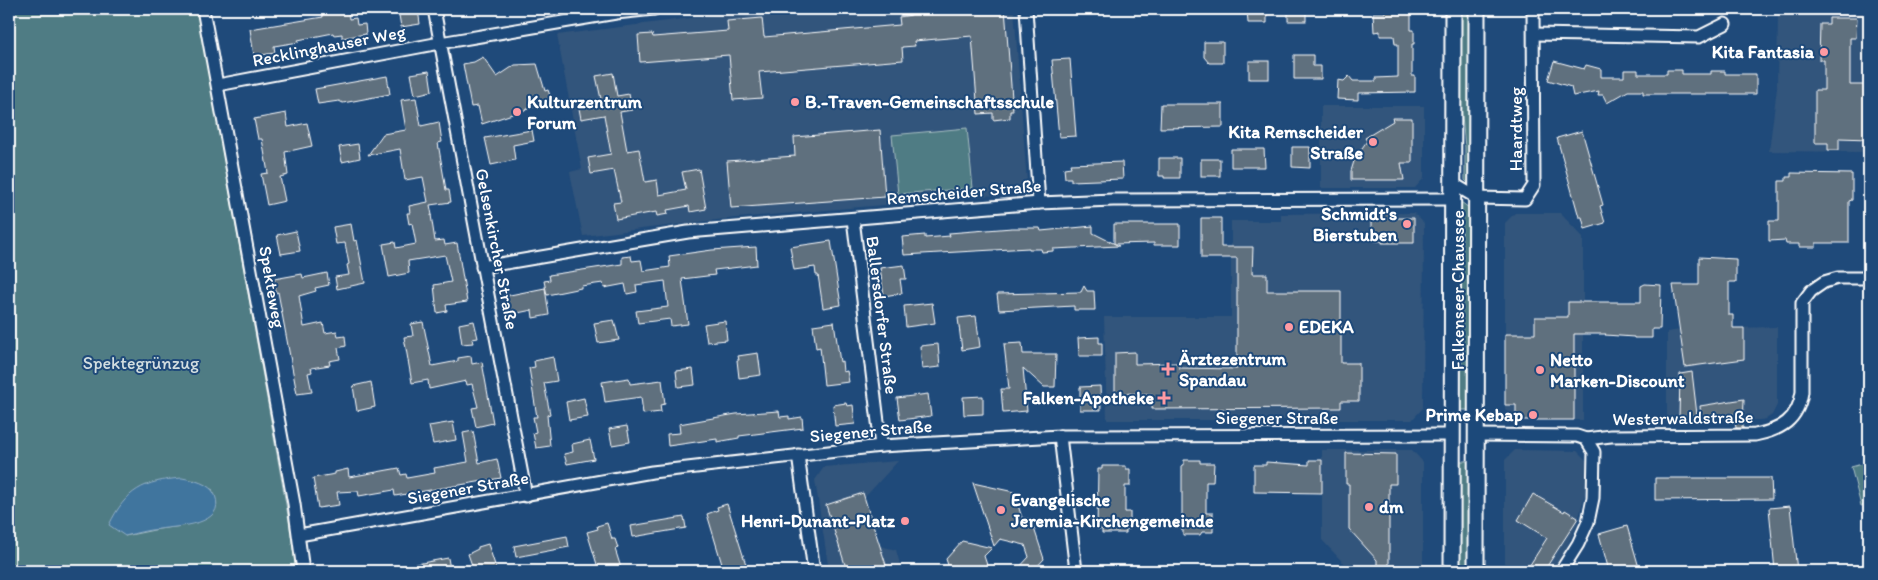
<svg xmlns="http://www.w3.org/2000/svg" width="1878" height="580" viewBox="0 0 1878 580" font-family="Itim,sans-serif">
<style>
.built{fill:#32557b}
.green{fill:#4f7c84;stroke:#a7bec2;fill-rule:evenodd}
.water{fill:#41759e;stroke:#8dacc5}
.building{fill:#5e6f7e;stroke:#fff}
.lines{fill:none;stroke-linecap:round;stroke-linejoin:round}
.street-casing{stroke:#fff;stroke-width:15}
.secondary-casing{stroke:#fff;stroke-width:19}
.street{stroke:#1f4a7a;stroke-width:11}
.secondary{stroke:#1f4a7a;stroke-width:15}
.poi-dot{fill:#ff9aa2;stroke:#1f4a7a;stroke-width:2}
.labels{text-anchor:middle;stroke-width:4;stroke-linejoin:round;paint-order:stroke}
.street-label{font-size:18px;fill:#fff;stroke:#1f4a7a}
.poi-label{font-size:18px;font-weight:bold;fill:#fff;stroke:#1f4a7a;text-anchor:start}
.park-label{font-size:18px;fill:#d3dee0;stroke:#1f4a7a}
</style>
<rect width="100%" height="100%" fill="#1f4a7a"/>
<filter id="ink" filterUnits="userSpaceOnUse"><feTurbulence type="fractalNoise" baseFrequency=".02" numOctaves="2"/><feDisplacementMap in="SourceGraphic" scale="10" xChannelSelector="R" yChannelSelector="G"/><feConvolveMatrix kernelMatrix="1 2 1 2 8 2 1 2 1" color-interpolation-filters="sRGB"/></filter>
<g filter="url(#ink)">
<!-- built -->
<g class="built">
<path d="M793,9h221l13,174 -8,10 -294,26 -142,17 -13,-64 12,-3 -25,-134 158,-20z"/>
<path d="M1778,10h91v142l-100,-1 8,-63z"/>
<path d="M1321,106h103v72l-9,10h-94z"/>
<path d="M1414,213l10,10 -1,185 -11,12h-305l-3,-103h127v-96h50v-7z"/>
<path d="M1515,213h45l23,24v183h-67l-11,-11v-186z"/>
<path d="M1777,327v78l-5,10 -6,4 -6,1h-93v-88l19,-3z"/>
<path d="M1322,450h90l11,12v109h-72l-29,-31z"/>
<path d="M1515,450l62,1 10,10 -2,33 -8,31 -13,27 -13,19h-46v-111z"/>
<path d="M898,461l-33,36 15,49 16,4 6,21h-73l-14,-91 9,-13z"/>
</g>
<!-- green -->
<g class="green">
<path d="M9,9h188l92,512 7,50h-287zM194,480l19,10 -31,36 -23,3 -34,7z"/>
<path d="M1460,9h10l-1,175 -4,-4v-33l-5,-51z"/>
<path d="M967,128l6,60 -75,6 -6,-59z"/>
<path d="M1461,202l8,6v202h-9z"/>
<rect x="1459" y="461" width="9" height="110"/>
<path d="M1869,462v42l-8,2 -10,-39z"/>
</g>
<!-- water -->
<path class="water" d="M182,478c11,2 28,5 33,17 12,31 -38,31 -56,34 -12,1 -23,4 -34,7l-16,-11c17,-35 34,-44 73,-47z"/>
<!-- building -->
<g class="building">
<path d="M321,9h27l1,10 7,-1 1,7 8,-1 1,10 -24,4v-4l-8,1 -1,-2 -35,7 1,2 -25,4 1,7 -21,3 -4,-27 73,-12z"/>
<path d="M398,9h20l2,15 -19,3z"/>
<path d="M911,9h94l8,102h-3v7l-17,2v-7l-15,1 -6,-78 -58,5 1,5 -13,1 1,13 -144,12 3,26 -29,2 -4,-45 -89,7 -2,-27 14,-1 1,3 75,-6 -1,-10 35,-3 2,19 136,-12 -1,-8 12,-2z"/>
<path d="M1247,9h20v14h-19z"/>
<rect x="1288" y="9" width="18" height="12"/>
<path d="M1385,9h26v21h3v14h-2v32h3v16l-57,1v7l-21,-1 1,-19 6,1 5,-5 4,5h23v-3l22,-1v-33h-3l-1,-8h-14v-5l-6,1 -1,-19h12z"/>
<path d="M1829,18h28l-1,20h-6v47h19v54l-30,-1v12h-11v-7h-13v-53h9v-30h-5l1,-36h9z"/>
<path d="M1204,42h19v21h-14l-5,-6z"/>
<path d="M1294,55h19v11h8v13h-27z"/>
<path d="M483,57l14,20 18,-12 22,-1 8,27 3,-1 4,11 -70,23 -4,-18 -7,1 -8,-43 11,-2z"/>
<path d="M1070,59l6,77 -17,1 -7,-77z"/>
<rect x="1249" y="61" width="20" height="18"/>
<path d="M1554,61l30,8 2,-4 15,4v8h23v-7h14v4h29v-4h15v4h29v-3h14v3h31v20h-113v-3h-15l-21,12 -4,-8h-5l1,-4 -26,5 -2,-9 -23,-7z"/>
<path d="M429,71l3,20 -17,4 -4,-21z"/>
<path d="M613,73l4,23 12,-2 3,16 -12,2 7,39 12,-2 6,33 12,-2 2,15 27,-5 -4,-18 17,-3 7,40 -16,3 -1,-6 -22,4 1,4 -11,2 -1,-4 -40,7 -3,-16 8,-1 -7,-32 -23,4 -3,-16 23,-4 -7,-39 -23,4 -3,-16 23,-4 -5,-23z"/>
<path d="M387,76l3,18 -47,9 -4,-2 -21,3 -3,-15z"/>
<path d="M416,98l5,28 18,-4 3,20 -4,1 8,47h3l2,12 -21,3 2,10h-1l4,26 9,-1 1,5 12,-2 10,59 -21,3 1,6 -10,2 -3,-28 17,-3 -6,-27 -37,6 1,12 -20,4 -6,-33 12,-2 1,6 20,-4 -4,-21 -3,1 -2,-11h3l-1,-7 19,-4 -5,-25 -18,3 -5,-31 -32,6 15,-21 23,-4 -5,-30z"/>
<path d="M1161,104h62v23l-63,1z"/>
<path d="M286,113l2,14 19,-4 5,23 -27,6 3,23 -8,2 5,24 -18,4 -6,-31 7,-1 -6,-34h-4l-4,-20z"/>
<path d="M1392,118h20v45h-11l3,17h-53v-9l4,-13 12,-17 -2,-3 28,-17z"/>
<path d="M532,130l2,11 -21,4 2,15 -24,5 -6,-27z"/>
<path d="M880,130l5,67 -154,11 -4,-47 68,-5 -1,-19z"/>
<path d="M1582,131l21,74 -3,1 5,17 -20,6 -3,-12h-3l-22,-79z"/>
<path d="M358,144l2,14 -18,4 -3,-15z"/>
<path d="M1292,147h18v21l-18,-1z"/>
<path d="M1231,149h33l1,18h-34z"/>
<path d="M1159,158h21v20h-16v-2h-5z"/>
<rect x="1201" y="159" width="19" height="17"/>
<path d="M1122,162l1,17 -52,2v-3h-6l-1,-10 7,-1 -1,-3z"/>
<path d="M1791,173l61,1v26l-3,1v42h-33v4h-17v-3h-13l-1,-4 -16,1v-20h10v-40h7v-4h5z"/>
<path d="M1371,213h21v5h22v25h-32v-2h-7v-9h-4z"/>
<path d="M1201,218h20v29h32l-1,27h15v17h74v72h18v38h-18v7l-189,1v-15l-37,-1v-40l20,-1v12l44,-1v5l58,1v-111h-36z"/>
<path d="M351,224l3,17 3,-1 8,43 -28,6 -2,-12 14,-2 -2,-10 2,-1 -4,-21 -9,1 -3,-17z"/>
<path d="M1114,224h66v21h-26v-2l-40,1z"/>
<path d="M1093,226v7l26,13 -66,3v2l-11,1 -1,-3h-12v-1l-125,7 -2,-18 23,-2v3l25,-2 -1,-3 63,-5h28l1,3z"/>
<path d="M296,231l4,20 -19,3 -4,-19z"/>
<path d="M831,241l10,64 -18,3 -5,-33h-2l-1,-8 -21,3 -4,-23z"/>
<path d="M756,247l1,18 -43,5 1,5 -33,4 6,45 -17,2 -1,-7 -32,4 -2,-12 32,-4 -3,-26 -29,4 1,7 -10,2 -2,-10 -21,4 -1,-5 -22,3v2l-34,7 -3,-14 6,-1 -1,-5 73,-11v-7l9,-1 1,5 9,-1 2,11 27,-4 -1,-11 43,-6z"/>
<path d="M1699,257l37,2v23h-7v33h4v13h11v31l-59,8 -12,-82h26z"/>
<path d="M904,265l2,14h-6l2,14 -18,3 -4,-28z"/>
<path d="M327,273l2,12 -14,3 1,3 -17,5 5,31 19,-4 2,10 12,-2 1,6 7,-1 1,10 -8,2 2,11 -11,2 1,4 -19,3 1,4 -4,1 4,19 -15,2 -19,-102 -2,1 -2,-14 28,-5 1,4z"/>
<path d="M1645,284l16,1 -1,44h-8v9h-18v-1l-29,-2 1,-1h-32v86h-58v-15h-11v-71h30v-17h33v-15h73v-16z"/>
<path d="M1084,286l3,5h7l1,19h-21v-4l-75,4 -2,-16 84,-2z"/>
<path d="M545,288l4,27 -16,3 -1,-8 -24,5 -3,-19z"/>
<path d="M932,303l3,20 -29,4 -2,-21z"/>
<path d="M976,316l4,31 -18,3 -4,-32z"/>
<path d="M614,320l5,20 -21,3 -4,-20z"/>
<path d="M474,321l4,17 -6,1 1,4 -11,1 -3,-20z"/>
<path d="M725,321l2,19 -20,2 -3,-18z"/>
<path d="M423,322l9,44 26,-5v-3l13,-2 1,8 10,-2 11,61 -17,4 -4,-19 6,-1 -6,-23 -5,1 -1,-4 -37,8 -1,-9 -16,3 -8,-46 9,-1 -2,-12z"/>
<path d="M834,322l6,40 2,-1 1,11 4,-1 2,11 -25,3 -4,-38 -4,1 -3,-23z"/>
<path d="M1099,337v6h3v13h-23l-1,-18z"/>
<path d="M1022,343l1,11h33l-1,33h-11l-21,-19 4,43 -24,2 -2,-24h8l-5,-45z"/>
<path d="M938,344l2,23 -18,2 -2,-23z"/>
<path d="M758,353l3,22 -22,3 -2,-18h2l-1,-4z"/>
<path d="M553,357l4,24 -13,2 6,31 -3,1 3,31 -14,2 -3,-15 3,-1 -3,-15h4l-8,-49 6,-1 -1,-6z"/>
<path d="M693,369l2,16 -17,2 -2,-16z"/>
<path d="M1692,372l5,43 -18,3 1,-44z"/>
<path d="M629,378l1,6 32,-4 3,24 -5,1 1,7 -18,2 -2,-17 -36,5 -3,-20z"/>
<path d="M371,382l4,25 -18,4 -4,-25z"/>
<path d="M1100,386l1,24h-21v-23z"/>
<path d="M928,394l3,22 -31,4 -3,-22z"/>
<path d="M983,396v18l-19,1 -1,-18z"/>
<path d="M584,398l4,19 -19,3 -3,-18z"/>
<path d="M1744,399l-1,29h-7l-2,-14 -33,4 -1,-12z"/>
<path d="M846,403l1,3 6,-1 2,19 -20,2 -2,-21z"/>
<path d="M779,411l1,6 9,-1v3l13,-2 1,11 -64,8v2l-22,4v-3l-49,7 -1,-12 13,-1 -1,-9 57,-10z"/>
<path d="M453,422l3,18 -23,4 -4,-18z"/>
<path d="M627,426l3,16 -18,3 -3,-16z"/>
<path d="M473,431l6,32 18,-4 4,19 -106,18 -1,-6 -35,6 -1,-5 -21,1 2,13 -21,3 -5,-30 22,-4v-2l13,-3 1,8 50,-9 2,7 5,-1 1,4 28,-5 -1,-5 34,-6 -5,-29z"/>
<path d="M590,440l4,19 -27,5 -3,-10 9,-2 -1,-8z"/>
<path d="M1346,453l50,1v30h-7v81h-12v-5l-28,-31v-45h-3z"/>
<path d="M1184,460h16v3h14l-1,19h-7v31h7v19h-11l-2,3h-17v-5h-1v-65h2z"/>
<path d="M1309,460h13v33l-68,-1v-27h12v-3l43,3z"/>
<path d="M1102,466h24v3h4v17h-5v26h5v17h-4v4h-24v-4h-5l1,-60h4z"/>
<path d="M1655,478h116l1,21 -117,1z"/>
<path d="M973,483l41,9 8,26 9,1 13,40 -11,12h-17l13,-14 -4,-12 -25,-6 -6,7z"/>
<path d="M863,493l4,13 21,65h-41l-21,-66z"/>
<path d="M1533,494l31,18 1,-2 13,8 -34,53h-18l21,-33 -29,-18z"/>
<path d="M727,504l5,16 16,51h-24l-17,-57 11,-4 -1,-3z"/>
<path d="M1790,506l7,65h-22l-6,-63z"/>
<path d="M684,517l2,11 -53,9 -2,-11z"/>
<path d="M607,523l5,16h3l3,9 -3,1 7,22h-23l-12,-39 11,-3 -1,-3z"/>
<path d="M1627,526l13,45h-31l-10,-37z"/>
<path d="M567,536l2,11 -53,10 -2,-11z"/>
<path d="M962,541l30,7 -8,8 5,15h-39l-4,-12z"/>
<path d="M488,544l9,27h-23l-6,-17 10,-5v-2z"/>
<path d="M448,558l2,11 -13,2h-31v-5z"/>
</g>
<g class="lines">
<!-- street casing -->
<g class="street-casing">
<g id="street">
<path d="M203,9l91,495 9,67"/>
<path d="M434,9l92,487"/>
<path d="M1026,9l13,194"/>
<path d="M1534,34l165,3 26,-13"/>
<path d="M218,85l222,-42 176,-30 38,-4"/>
<path d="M1452,183l25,15 48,1 9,-14 -1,-176"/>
<path d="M853,219l28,227"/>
<path d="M482,267l206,-35 351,-29 74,-3 339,-1"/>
<path d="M1476,435l101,1 9,3 8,13 -1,46 -5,24 -10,22 -17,27"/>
<path d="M1060,436l16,135"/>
<path d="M1586,439l25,-3 144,-1c26,-5 43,-15 47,-43v-89l9,-12 13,-9 14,-4h31"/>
<path d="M798,455l16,116"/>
<path d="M299,535l353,-63 229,-26 179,-10 392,-1"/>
</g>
</g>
<!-- secondary casing -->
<g class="secondary-casing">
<g id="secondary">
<path d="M1452,571l1,-562"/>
<path d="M1476,571l1,-562"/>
</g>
</g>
<!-- street -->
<use href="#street" class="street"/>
<!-- secondary -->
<use href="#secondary" class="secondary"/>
</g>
</g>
<!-- markers -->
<g class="poi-dot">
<circle cx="1824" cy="52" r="5"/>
<circle cx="795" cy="102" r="5"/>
<circle cx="517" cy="112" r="5"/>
<circle cx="1373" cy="142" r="5"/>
<circle cx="1407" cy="224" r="5"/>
<circle cx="1289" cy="327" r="5"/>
<path d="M1165.5 361.5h5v5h5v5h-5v5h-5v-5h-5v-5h5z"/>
<circle cx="1540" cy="370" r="5"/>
<path d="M1161.5 390.5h5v5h5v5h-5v5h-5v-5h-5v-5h5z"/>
<circle cx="1533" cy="415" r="5"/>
<circle cx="1369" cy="507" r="5"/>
<circle cx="1001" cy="510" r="5"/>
<circle cx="905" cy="521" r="5"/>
</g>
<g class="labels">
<!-- street labels -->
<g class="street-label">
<text transform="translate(329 46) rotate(-11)" y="6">Recklinghauser Weg</text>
<text transform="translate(1516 129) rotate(-90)" y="6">Haardtweg</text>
<text transform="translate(964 192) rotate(-5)" y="6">Remscheider Straße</text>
<text transform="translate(497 249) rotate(79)" y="6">Gelsenkircher Straße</text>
<text transform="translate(272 287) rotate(80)" y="6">Spekteweg</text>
<text transform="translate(1458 290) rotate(-90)" y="6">Falkenseer Chaussee</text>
<text transform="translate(882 315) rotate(83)" y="6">Ballersdorfer Straße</text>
<text x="1277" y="424">Siegener Straße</text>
<text transform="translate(1683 418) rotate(-1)" y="6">Westerwaldstraße</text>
<text transform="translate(871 431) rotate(-5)" y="6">Siegener Straße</text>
<text transform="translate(468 488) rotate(-10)" y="6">Siegener Straße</text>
</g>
<!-- poi labels -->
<g class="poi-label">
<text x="1814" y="58" text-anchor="end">Kita Fantasia</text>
<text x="527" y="108">Kulturzentrum<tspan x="527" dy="21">Forum</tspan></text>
<text x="805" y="108">B.-Traven-Gemeinschaftsschule</text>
<text x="1363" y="138" text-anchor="end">Kita Remscheider<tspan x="1363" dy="21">Straße</tspan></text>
<text x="1397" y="220" text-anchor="end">Schmidt's<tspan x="1397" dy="21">Bierstuben</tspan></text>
<text x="1299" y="333">EDEKA</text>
<text x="1179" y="365">Ärztezentrum<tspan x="1179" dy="21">Spandau</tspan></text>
<text x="1550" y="366">Netto<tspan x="1550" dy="21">Marken-Discount</tspan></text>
<text x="1154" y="404" text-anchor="end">Falken-Apotheke</text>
<text x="1523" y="421" text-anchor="end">Prime Kebap</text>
<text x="1011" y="506">Evangelische<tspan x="1011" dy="21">Jeremia-Kirchengemeinde</tspan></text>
<text x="1379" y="513">dm</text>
<text x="895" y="527" text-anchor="end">Henri-Dunant-Platz</text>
</g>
<!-- park labels -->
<g class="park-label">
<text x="141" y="369">Spektegrünzug</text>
</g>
</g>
<!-- margin -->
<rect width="1878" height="580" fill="none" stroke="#1f4a7a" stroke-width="30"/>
<rect x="15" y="15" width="1848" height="550" fill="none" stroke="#fff" stroke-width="2" filter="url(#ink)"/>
</svg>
